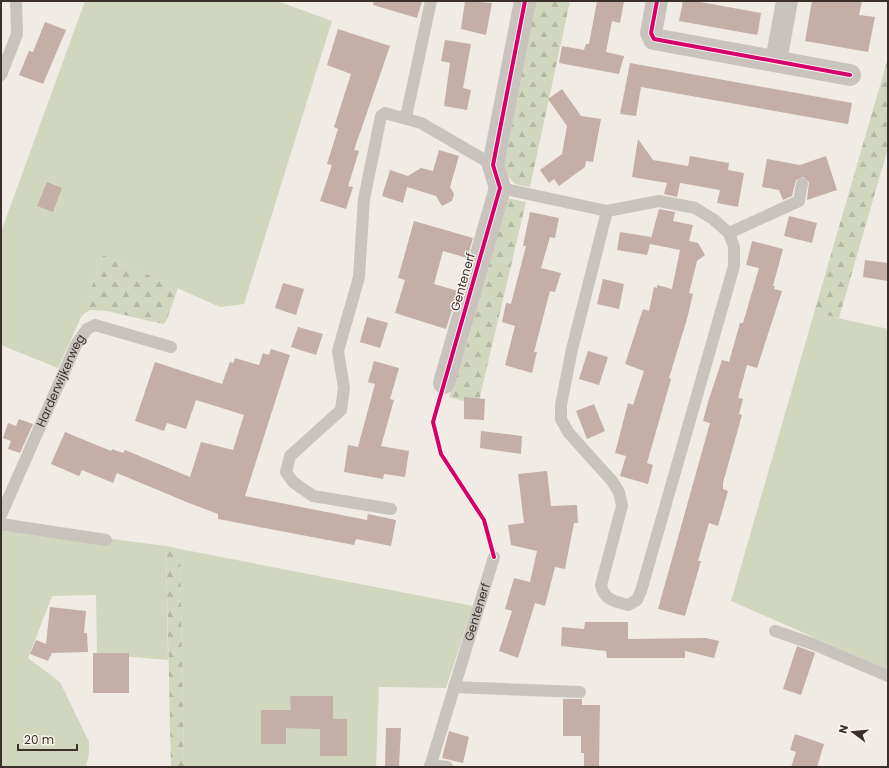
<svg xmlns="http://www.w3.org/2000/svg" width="889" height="768" viewBox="0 0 889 768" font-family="Poppins,sans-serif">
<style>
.green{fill:#d1d6bf}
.forest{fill:url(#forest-firs)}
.building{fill:#c3afa7}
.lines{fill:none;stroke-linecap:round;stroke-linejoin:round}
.lane{stroke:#c9c3be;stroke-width:12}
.street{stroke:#c9c3be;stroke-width:22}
.cycleway-casing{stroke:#fbf5ee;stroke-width:6}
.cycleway{stroke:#d6006c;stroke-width:4}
.labels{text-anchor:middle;stroke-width:3;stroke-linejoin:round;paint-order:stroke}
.street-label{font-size:12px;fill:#3b302b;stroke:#fbf5ee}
</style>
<defs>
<pattern id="forest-firs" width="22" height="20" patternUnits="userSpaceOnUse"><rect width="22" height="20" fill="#d1d6bf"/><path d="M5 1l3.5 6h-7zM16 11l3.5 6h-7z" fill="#b4b8a4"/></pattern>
</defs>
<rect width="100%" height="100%" fill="#f0ebe5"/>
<!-- green -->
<g class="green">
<path d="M85,1h192l55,20 -88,283 -24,3 -117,-52 -21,60 -24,53 -57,-23v-113z"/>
<path d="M814,313l74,16v341l-157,-69z"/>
<path d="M5,525l161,21 2,114 -71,-6 -1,-59 -44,1 -24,62 32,24 29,60v11l-3,14h-85v-237z"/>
<path d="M180,549l293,57 -27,82 -67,-1 -3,80h-192z"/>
</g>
<!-- forest -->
<g class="forest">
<path d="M532,1h38l-40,186 -15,-3 -16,-18z"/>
<path d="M888,58v90l-5,17 -44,153 -25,-5z"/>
<path d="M498,196l28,6 -48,203 -29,-8 19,-56 12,-48z"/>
<path d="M103,255l75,33 -12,34 -3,2 -56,-13 -17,-1 -8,5z"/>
<path d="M166,546l14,3 4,218h-13z"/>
</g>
<!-- building -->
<g class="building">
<path d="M374,1h48l-5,17 -44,-13z"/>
<path d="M465,1l27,2 -6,32 -25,-6z"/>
<path d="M597,1l27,1 -4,21 -8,-2 -6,31 18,4 -5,18 -60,-11 3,-17 22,4 2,-6h3z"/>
<path d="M683,1h12l66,12 -3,19 -1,3 -78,-14z"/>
<path d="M812,1h50l-3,14 16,2 -7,35 -63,-11z"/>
<path d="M45,22l21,8 -23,54 -24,-9 10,-24 4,1z"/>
<path d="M338,29l52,17 -36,104 5,1 -11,35 5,1 -7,22 -26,-8 12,-36 -5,-1 11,-35 -4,-2 17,-53 -24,-9z"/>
<path d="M445,40l26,4 -8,44 8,2 -4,20 -23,-4 6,-43 -9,-2z"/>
<path d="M630,63l222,40 -4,21 -207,-37 -5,29 -16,-2z"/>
<path d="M562,89l19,27 20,3 -8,43 -7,-1 -1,6 -26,19 -5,-7 -5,4 -9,-13 22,-16 5,-28 -19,-27z"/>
<path d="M638,139l15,21 35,6 2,-10 39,7 -1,7 16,3 -6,34 -21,-4 3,-13 -40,-7 -3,14 -13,-3 3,-11 -35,-6z"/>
<path d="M439,150l20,6 -9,31 4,7 -2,7 -10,5 -6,-10 -29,-9 -4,16 -21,-7 8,-26 18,6 13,-8 12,3z"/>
<path d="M826,156l11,34 -30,10 2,-18 -6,-5 -7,3 -4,16 -9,4 -4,-10 -17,-3 5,-28 33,6z"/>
<path d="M47,182l15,6 -9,24 -16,-6z"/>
<path d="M659,209l16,3 -2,9 20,4 -4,16 9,2 7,12 -8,6 -8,32 4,1 -6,25 -18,59 2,1 -24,84 6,2 -5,19 -28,-8 6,-20 -11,-3 13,-50 5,2 11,-34 -19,-7 18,-55 6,2 5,-24 3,1v-3l15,4 8,-39 -30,-6 -3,11 -30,-5 3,-18 31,5 -1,5z"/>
<path d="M530,212l29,6 -4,20 -5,-1 -9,31 20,5 -6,19 -5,-1 -16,61h3l-5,21 -27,-8 10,-39 -13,-4 4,-19 5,1 15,-58h-3z"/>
<path d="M789,216l28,7 -5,20 -28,-7z"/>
<path d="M414,221l59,17 -6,20 -24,-7 -9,33 24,7 -12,38 -51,-16 10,-33 -7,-2z"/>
<path d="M752,241l31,8 -10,37h2l-1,3 8,2 -25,77 -10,-3 -9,33 5,1 -4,15 3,1 -19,68v6l5,2 -10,35 -9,-3 -11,38h3l-16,55 -27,-7 52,-186 -7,-2 5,-19 14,-42 7,2 11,-39h3l16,-55 -13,-3z"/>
<path d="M865,260l23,3v18l-25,-4z"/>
<path d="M603,279l21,5 -5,25 -22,-5z"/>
<path d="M283,283l21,6 -8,26 -21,-7z"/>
<path d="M367,317l21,6 -8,25 -20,-6z"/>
<path d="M298,327l25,7 -7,21 -25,-8z"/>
<path d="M271,349l19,6 -45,141 122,24 1,-6 28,6 -5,26 -35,-7 -2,6 -136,-26v-5l-29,-11 -72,-30 -4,10 -31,-13 -3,6 -28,-12 14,-32 46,19 1,-2 11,4 2,-3 65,27 11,-35 32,8 11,-35 -48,-15 -10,29 -19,-6 -3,8 -29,-10 20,-59 67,22 8,-22 3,1 2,-5 24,7 4,-12 6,2z"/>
<path d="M588,351l20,6 -9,28 -20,-6z"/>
<path d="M374,361l25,7 -9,31 4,1 -13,46 28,5 -4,26 -21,-3 -1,5 -39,-7 4,-27 10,2 17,-63 -7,-2z"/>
<path d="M464,397l21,2 -1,21 -20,-1z"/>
<path d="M594,404l11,27 -18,8 -11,-28z"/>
<path d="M19,419l14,5 -13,29 -12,-4 3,-8 -8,-3 5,-15 8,3z"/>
<path d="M481,431l41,5 -1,18 -41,-6z"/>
<path d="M547,471l4,35 26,-1 1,18h-4l-9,46 -10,-2 -10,39 -10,-3 -17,55 -19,-7 13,-40 -7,-2 9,-31 16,4 7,-31 -26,-6 -3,-20 16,-2 -6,-49z"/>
<path d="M50,607l36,4 -2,22h3l1,19 -36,1 -4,8 -18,-7 6,-14 10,4z"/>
<path d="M585,622h43v17l78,-1 13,3 -5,17 -29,-7v7h-78l-1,-7 -45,-5 1,-19 22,2z"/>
<path d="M797,646l18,7 -14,42 -18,-6z"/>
<rect x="93" y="653" width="36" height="40"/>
<path d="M290,696h43v23h14v37h-27v-27l-34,-1v16h-25v-34h30z"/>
<path d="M563,699h19v6h18l-1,62h-15v-14h-3v-17h-18z"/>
<path d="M386,728h15l-2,39h-14z"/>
<path d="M449,731l20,6 -6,26 -21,-5z"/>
<path d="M795,734l29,10 -7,23h-26l5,-15 -6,-2z"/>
</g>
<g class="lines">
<!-- lane -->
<g class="lane">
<path d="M1,75l16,-41 -1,-33"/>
<path d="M406,117l25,-116"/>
<path d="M500,188l107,23 52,-10 36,7 18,11 16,14 5,14v19l-93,325 -4,9 -9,5c-14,-4 -24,-5 -27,-20l21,-79 -3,-14 -7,-11 -44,-49 -7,-13v-14l11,-56 35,-138"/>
<path d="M729,233l70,-32 3,-17"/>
<path d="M391,509l-78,-13 -20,-14 -7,-10 4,-16 51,-46 3,-22 -6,-37 21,-74 5,-78 17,-83 4,-3 36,10 72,42"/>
<path id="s1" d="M1,515l75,-170 11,-16 8,-4 76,22"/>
<path d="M1,524l105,16"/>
<path d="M775,631l38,13 75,32"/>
<path d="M454,687l126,5"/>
<path d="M430,765l17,2"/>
<path id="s2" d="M430,767l64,-210"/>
</g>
<!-- street -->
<g class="street">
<path d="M657,1l-6,32 3,6 196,36"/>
<path d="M776,61l11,-60"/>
<path d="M444,383l56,-195 -7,-23 32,-164"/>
</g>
<!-- cycleway casing -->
<g class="cycleway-casing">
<g id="cycleway">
<path d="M657,1l-6,32 3,6 196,36"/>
<path d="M494,557l-10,-37 -43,-66 -8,-32 67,-234 -7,-23 32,-164"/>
</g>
</g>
<!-- cycleway -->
<use href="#cycleway" class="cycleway"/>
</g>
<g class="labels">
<!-- street labels -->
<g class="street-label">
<text transform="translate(463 282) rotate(-74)" y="4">Gentenerf</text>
<text dy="4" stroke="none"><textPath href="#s1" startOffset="147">Harderwijkerweg</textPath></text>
<text dy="4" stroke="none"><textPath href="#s2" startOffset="162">Gentenerf</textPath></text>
</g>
</g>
<!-- border -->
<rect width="889" height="768" fill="none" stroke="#3b302b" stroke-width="4"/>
<!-- north arrow -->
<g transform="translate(853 732) rotate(286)" stroke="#fbf5ee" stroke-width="3" paint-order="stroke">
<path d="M0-3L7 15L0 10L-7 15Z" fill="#3b302b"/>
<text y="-6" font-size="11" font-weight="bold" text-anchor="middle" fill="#3b302b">N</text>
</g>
<!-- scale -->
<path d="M18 744v6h59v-6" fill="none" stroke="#3b302b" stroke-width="2"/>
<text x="24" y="744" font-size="12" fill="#3b302b" stroke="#fbf5ee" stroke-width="3" paint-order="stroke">20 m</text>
</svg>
